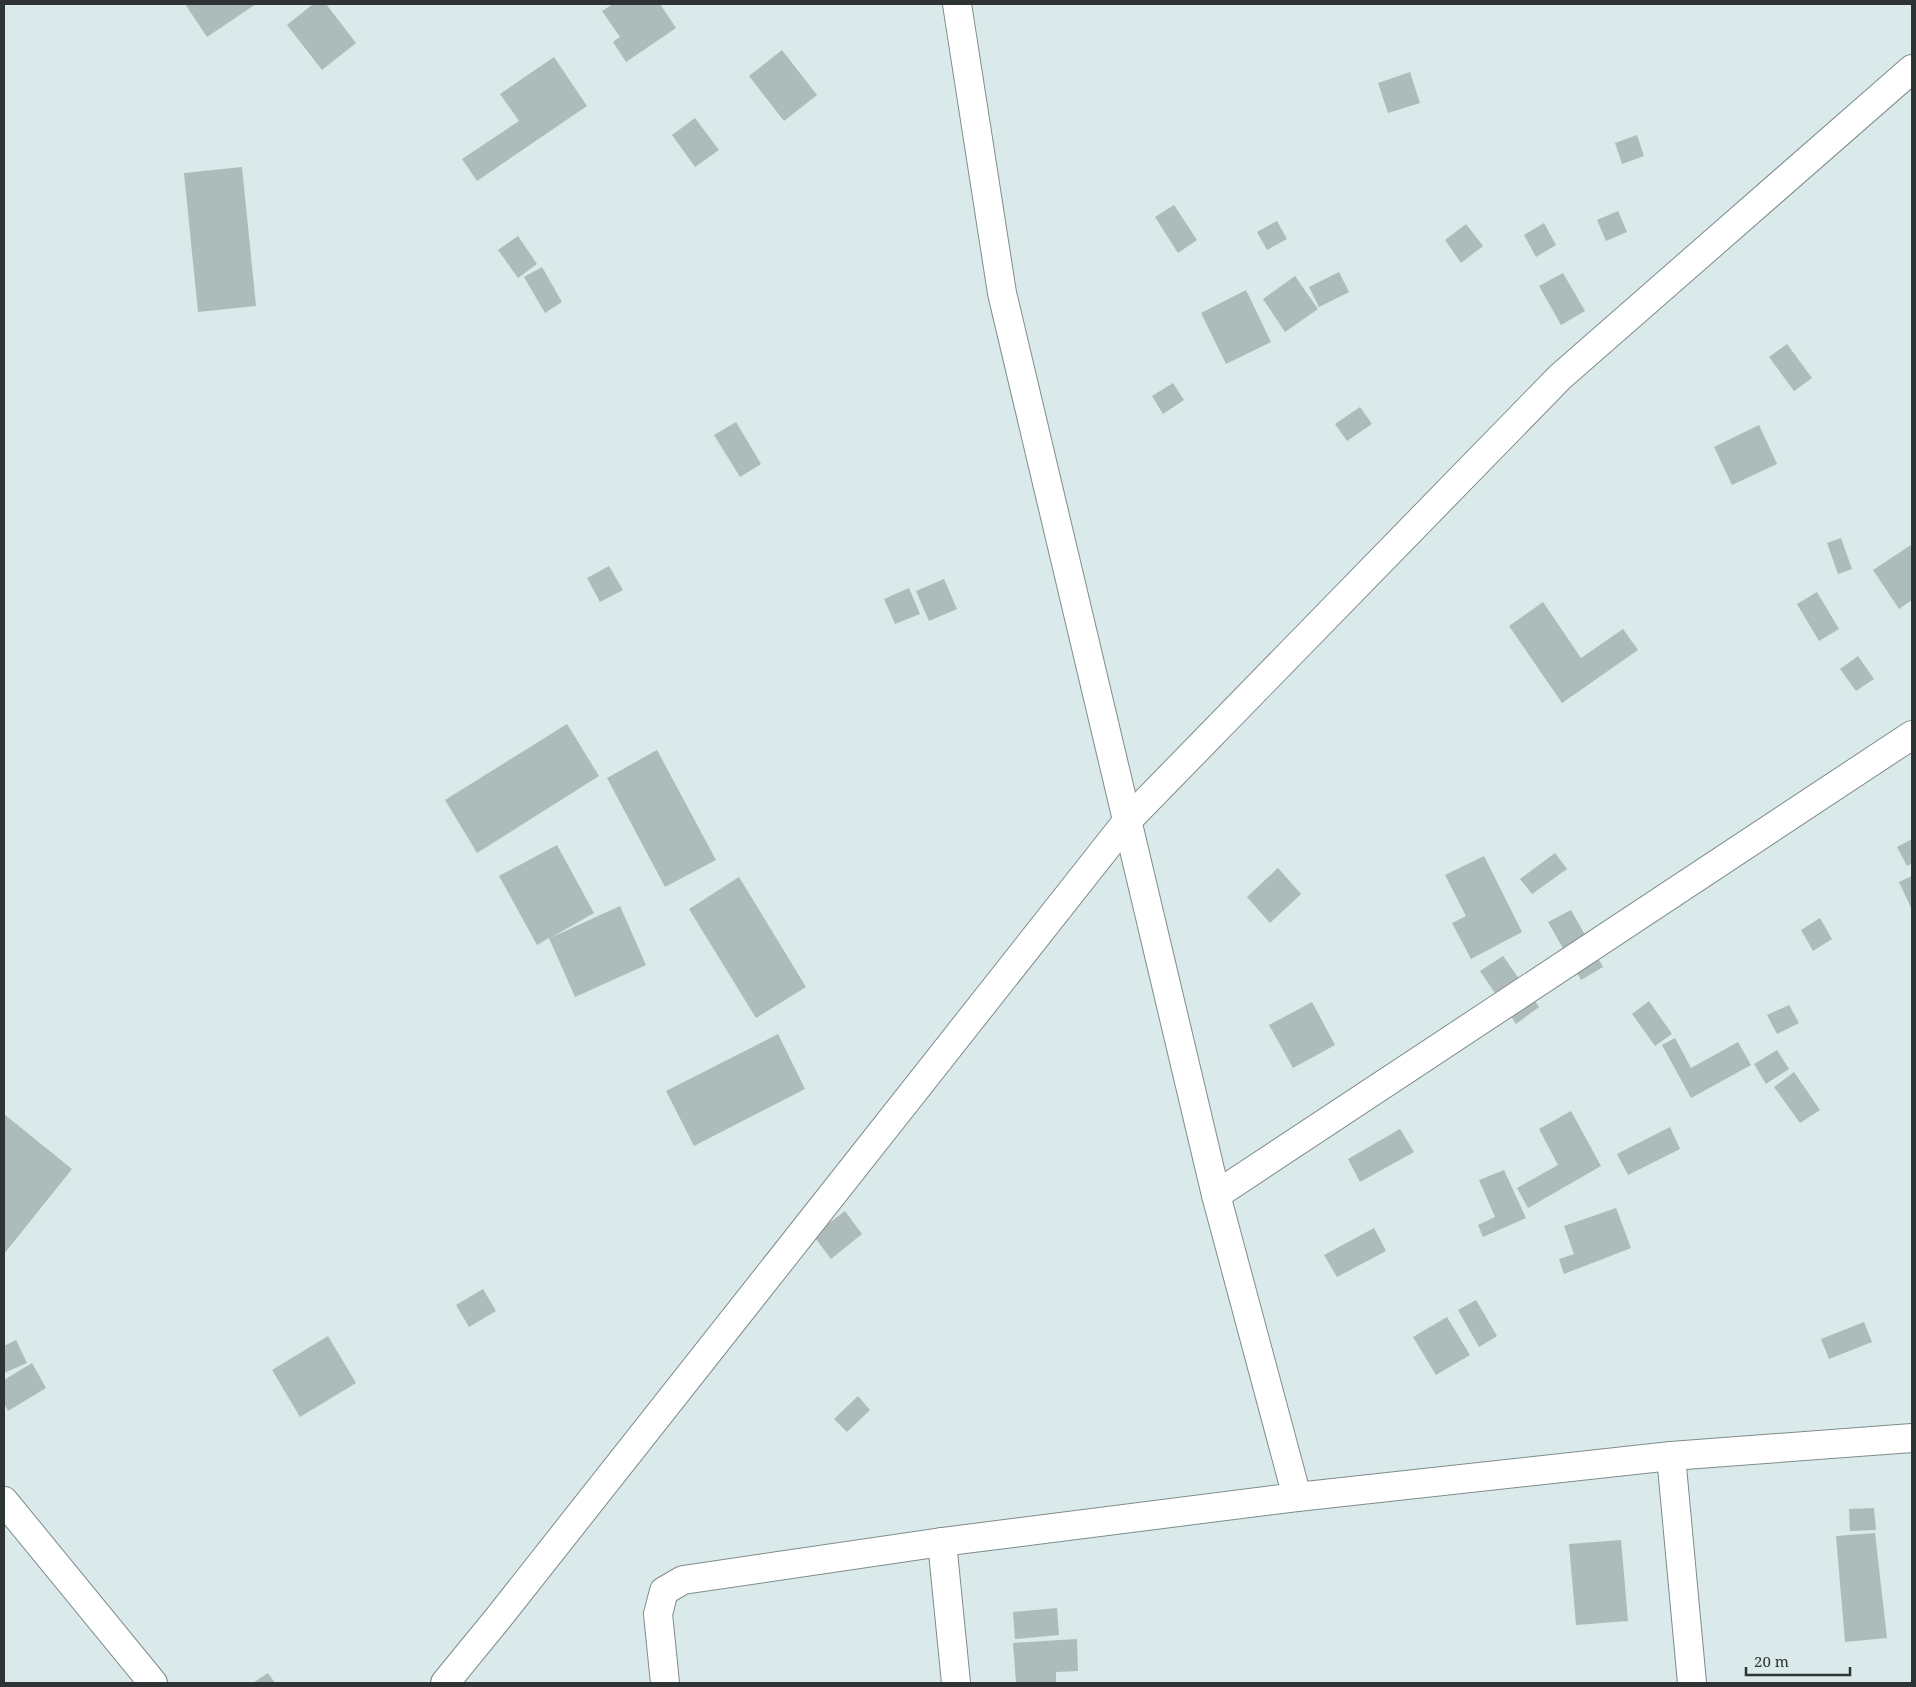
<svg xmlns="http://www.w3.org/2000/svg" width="1916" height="1687" viewBox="0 0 1916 1687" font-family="'Noto Serif',serif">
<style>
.building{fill:#adbbbb}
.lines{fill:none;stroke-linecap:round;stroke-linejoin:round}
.street-casing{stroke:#7f8c8c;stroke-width:30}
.street{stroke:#fff;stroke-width:28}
</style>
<rect width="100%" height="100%" fill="#dae9e9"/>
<!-- building -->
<g class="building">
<path d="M185,4h71l-49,33z"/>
<path d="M313,4h13l30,39 -34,27 -35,-45z"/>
<path d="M613,4h47l16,24 -50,34 -13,-20 7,-5 -18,-26z"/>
<path d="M782,50l35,45 -33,26 -35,-45z"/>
<path d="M554,57l33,49 -110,75 -15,-22 57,-38 -19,-27z"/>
<path d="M1410,72l10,31 -32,10 -10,-30z"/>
<path d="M695,118l24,32 -24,17 -23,-32z"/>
<path d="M1637,135l7,21 -22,8 -7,-21z"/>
<path d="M242,167l14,139 -58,6 -14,-139z"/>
<path d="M1174,205l23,35 -19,13 -23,-36z"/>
<path d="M1618,211l9,21 -21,9 -9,-21z"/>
<path d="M1277,221l10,18 -20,11 -10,-18z"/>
<path d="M1544,223l12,22 -20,12 -12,-22z"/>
<path d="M1466,224l17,22 -22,17 -16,-23z"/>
<path d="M518,236l19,28 -19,14 -20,-28z"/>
<path d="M542,267l20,35 -17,11 -21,-36z"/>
<path d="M1339,272l10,20 -30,15 -10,-20z"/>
<path d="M1563,273l22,38 -24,14 -22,-39z"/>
<path d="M1295,276l23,33 -33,23 -22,-33z"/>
<path d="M1246,290l25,52 -45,22 -25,-51z"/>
<path d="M1787,344l25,34 -18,13 -25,-34z"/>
<path d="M1173,383l11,17 -21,14 -11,-18z"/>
<path d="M1360,407l12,17 -25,17 -12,-17z"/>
<path d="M736,422l25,42 -21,13 -26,-42z"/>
<path d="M1759,425l18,39 -45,21 -18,-38z"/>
<path d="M1841,538l11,31 -14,5 -11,-31z"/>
<path d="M1911,545l1,2v53l-13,9 -26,-39z"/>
<path d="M609,566l14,24 -23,12 -13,-24z"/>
<path d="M944,579l13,30 -28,12 -13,-30z"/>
<path d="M909,588l11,26 -25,10 -11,-25z"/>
<path d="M1817,592l22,37 -20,12 -22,-37z"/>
<path d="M1543,602l38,56 42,-29 15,21 -76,53 -53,-77z"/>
<path d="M1858,656l16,23 -18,12 -16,-22z"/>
<path d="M567,724l32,52 -122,77 -32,-53z"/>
<path d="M657,750l59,110 -51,27 -58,-109z"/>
<path d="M1912,839v24l-5,3 -10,-19z"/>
<path d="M557,845l37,68 -44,25 70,-32 26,59 -71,32 -26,-59 -12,7 -38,-69z"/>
<path d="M1555,853l12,16 -35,25 -12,-15z"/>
<path d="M1484,856l38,76 -51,27 -19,-36 14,-7 -21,-41z"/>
<path d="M1278,868l23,26 -31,29 -23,-26z"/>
<path d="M1912,876v34l-13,-28z"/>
<path d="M739,877l67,110 -50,31 -67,-109z"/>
<path d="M1571,910l32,57 -22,13 -33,-58z"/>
<path d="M1820,918l12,21 -19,12 -12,-21z"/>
<path d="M1503,956l36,51 -23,17 -36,-53z"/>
<path d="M1649,1001l23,33 -17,12 -23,-32z"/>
<path d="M1312,1002l23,43 -42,23 -24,-43z"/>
<path d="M1789,1005l10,18 -22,11 -10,-19z"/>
<path d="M778,1034l27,55 -111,57 -28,-55z"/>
<path d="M1675,1038l16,30 47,-26 13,23 -60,33 -29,-53z"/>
<path d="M1777,1050l12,19 -23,15 -12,-20z"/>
<path d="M1794,1072l26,38 -20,13 -26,-36z"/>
<path d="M1571,1111l30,55 -73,42 -11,-20 41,-23 -19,-36z"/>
<path d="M4,1114l68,55 -68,85z"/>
<path d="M1670,1127l10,22 -52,26 -11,-21z"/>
<path d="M1400,1129l14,23 -54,30 -12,-23z"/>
<path d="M1504,1170l22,48 -43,19 -5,-12 17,-8 -16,-37z"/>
<path d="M1616,1208l15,40 -67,26 -5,-15 15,-5 -10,-28z"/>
<path d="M845,1211l17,23 -31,25 -18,-24z"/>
<path d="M1374,1228l12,23 -49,26 -13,-22z"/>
<path d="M483,1289l13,22 -27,16 -13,-22z"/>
<path d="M1476,1300l21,36 -18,11 -21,-37z"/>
<path d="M1447,1317l23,38 -34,20 -23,-38z"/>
<path d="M1864,1322l8,20 -43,17 -8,-20z"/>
<path d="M328,1336l28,47 -56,34 -28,-47z"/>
<path d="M16,1340l11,23 -23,10v-27z"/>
<path d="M32,1363l14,25 -38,23 -4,-8v-23z"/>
<path d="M858,1396l12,14 -23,22 -13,-13z"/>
<path d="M1874,1508l2,22 -26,1 -1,-22z"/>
<path d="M1875,1533l12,105 -42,4 -9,-106z"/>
<path d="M1621,1540l7,81 -52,4 -7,-81z"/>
<path d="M1057,1608l2,27 -44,4 -2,-27z"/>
<path d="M1077,1639l1,32 -22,1v11h-40l-3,-40z"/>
<path d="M268,1673l7,10h-22z"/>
</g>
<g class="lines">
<!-- street casing -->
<g class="street-casing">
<g id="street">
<path d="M957,4l45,289 214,902 81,302"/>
<path d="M1216,1195l696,-460"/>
<path d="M1671,1456l21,227"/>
<path d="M4,1501l149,182"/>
<path d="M942,1542l14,141"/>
<path d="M445,1683l54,-66 629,-797 432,-443 352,-308"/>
<path d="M665,1683l-7,-69 6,-23 19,-11 259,-38 355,-45 374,-41 241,-18"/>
</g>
</g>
<!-- street -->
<use href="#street" class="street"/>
</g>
<!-- border -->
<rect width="1916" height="1687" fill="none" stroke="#2e3333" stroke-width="10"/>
<!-- scale -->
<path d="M1746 1667v8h104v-8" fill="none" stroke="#2e3333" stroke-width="2.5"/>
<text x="1754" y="1667" font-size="15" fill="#2e3333" stroke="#dae9e9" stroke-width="4" paint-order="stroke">20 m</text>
</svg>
